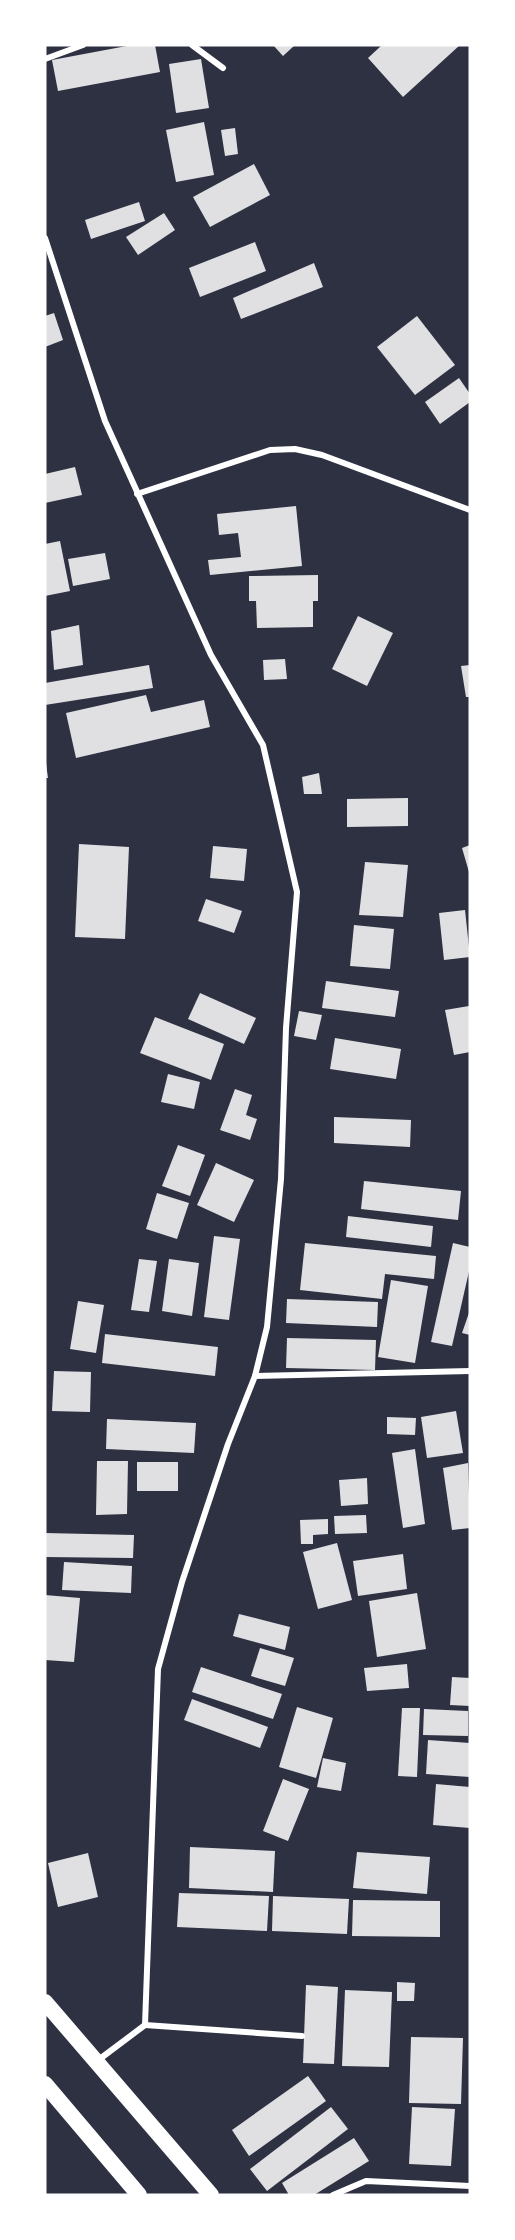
<svg xmlns="http://www.w3.org/2000/svg" width="515" height="2240" viewBox="0 0 515 2240" font-family="Ubuntu,sans-serif">
<style>
.building{fill:#e0e0e3}
.lines{fill:none;stroke-linecap:round;stroke-linejoin:round}
.minor{stroke:#fff;stroke-width:6}
.trunk{stroke:#fff;stroke-width:16}
</style>
<rect width="100%" height="100%" fill="#2d3142"/>
<!-- building -->
<g class="building">
<path d="M132,45h23l5,27 -102,19 -6,-31z"/>
<path d="M273,45h22l-12,11z"/>
<path d="M382,45h78l-57,52 -35,-39z"/>
<path d="M201,59l8,49 -33,5 -7,-49z"/>
<path d="M204,122l10,53 -38,7 -10,-52z"/>
<path d="M235,128l3,26 -13,2 -4,-26z"/>
<path d="M254,164l16,31 -60,32 -17,-30z"/>
<path d="M139,202l6,19 -54,18 -6,-19z"/>
<path d="M164,213l11,17 -37,25 -12,-18z"/>
<path d="M255,242l11,29 -66,26 -11,-29z"/>
<path d="M314,263l9,24 -82,32 -8,-21z"/>
<path d="M54,313l9,27 -18,7v-31z"/>
<path d="M417,316l38,49 -40,30 -38,-48z"/>
<path d="M459,378l11,16v8l-30,22 -15,-22z"/>
<path d="M75,467l7,28 -37,8v-29z"/>
<path d="M296,506l6,60 -92,9 -2,-15 33,-3 -3,-24 -19,2 -2,-21z"/>
<path d="M60,541l10,50 -25,5v-52z"/>
<path d="M105,553l5,26 -37,7 -5,-27z"/>
<path d="M318,575v26h-5v26l-56,1 -1,-27h-7v-25z"/>
<path d="M358,616l35,17 -26,53 -35,-17z"/>
<path d="M79,625l4,40 -29,5 -3,-39z"/>
<path d="M285,659l2,20 -23,1 -1,-20z"/>
<path d="M149,665l4,23 -108,17v-22z"/>
<path d="M470,665v32h-4l-5,-31z"/>
<path d="M146,695l5,17 53,-12 6,27 -134,31 -10,-45z"/>
<path d="M45,755l3,23h-3z"/>
<path d="M319,773l3,21h-18l-2,-17z"/>
<path d="M408,798v28l-61,1v-28z"/>
<path d="M79,844l50,3 -4,92 -50,-2z"/>
<path d="M470,845v27h-1l-7,-24z"/>
<path d="M213,846l34,3 -3,32 -34,-3z"/>
<path d="M365,862l43,3 -5,52 -44,-2z"/>
<path d="M206,899l36,12 -8,22 -36,-12z"/>
<path d="M465,910l5,47 -26,3 -5,-47z"/>
<path d="M354,925l40,4 -4,40 -40,-3z"/>
<path d="M326,981l73,10 -4,26 -73,-9z"/>
<path d="M200,993l56,25 -12,26 -56,-25z"/>
<path d="M469,1006l1,46 -16,3 -9,-45z"/>
<path d="M299,1011l23,4 -6,25 -22,-4z"/>
<path d="M155,1017l69,27 -13,36 -71,-27z"/>
<path d="M335,1038l66,11 -5,30 -66,-10z"/>
<path d="M168,1074l32,8 -6,27 -33,-7z"/>
<path d="M235,1089l17,6 -6,20 11,4 -7,21 -30,-10z"/>
<path d="M334,1117l77,3 -1,27 -76,-4z"/>
<path d="M178,1145l27,10 -15,41 -28,-10z"/>
<path d="M216,1163l38,17 -20,42 -37,-17z"/>
<path d="M364,1181l97,10 -3,29 -97,-11z"/>
<path d="M157,1193l32,10 -12,36 -31,-10z"/>
<path d="M348,1216l85,10 -2,21 -85,-10z"/>
<path d="M214,1236l26,3 -11,81 -25,-3z"/>
<path d="M305,1243l131,13 -2,23 -49,-5 -3,25 -82,-9z"/>
<path d="M453,1243l17,4v20l-18,79 -21,-4z"/>
<path d="M139,1259l18,2 -8,51 -18,-2z"/>
<path d="M169,1259l30,4 -7,53 -30,-5z"/>
<path d="M391,1280l37,6 -13,77 -37,-6z"/>
<path d="M287,1299l91,3 -1,25 -91,-4z"/>
<path d="M78,1301l26,4 -8,48 -26,-4z"/>
<path d="M470,1310v25l-8,-2z"/>
<path d="M105,1334l113,13 -3,29 -113,-13z"/>
<path d="M287,1338l89,2 -1,30 -89,-2z"/>
<path d="M54,1371l37,1 -1,40 -38,-1z"/>
<path d="M456,1411l7,42 -36,5 -6,-41z"/>
<path d="M387,1417l29,1 -1,17 -28,-1z"/>
<path d="M107,1419l89,4 -2,30 -88,-4z"/>
<path d="M415,1449l10,75 -22,4 -11,-75z"/>
<path d="M97,1461h31l-1,53 -31,1z"/>
<rect x="137" y="1462" width="41" height="29"/>
<path d="M468,1463l2,65 -18,2 -9,-62z"/>
<path d="M367,1478l1,26 -27,2 -2,-26z"/>
<path d="M366,1515l1,18 -32,1 -1,-18z"/>
<path d="M328,1519v15l-15,1v9h-12l-1,-24z"/>
<path d="M45,1533l89,2 -1,23 -88,-1z"/>
<path d="M337,1543l15,57 -34,9 -15,-57z"/>
<path d="M403,1554l4,35 -49,7 -5,-35z"/>
<path d="M64,1562l68,4 -1,27 -69,-3z"/>
<path d="M417,1593l9,56 -49,8 -8,-56z"/>
<path d="M45,1595l35,3 -6,64 -29,-2z"/>
<path d="M239,1614l51,13 -5,23 -52,-14z"/>
<path d="M260,1648l34,10 -9,28 -34,-10z"/>
<path d="M407,1664l2,24 -42,3 -3,-23z"/>
<path d="M201,1667l81,27 -9,25 -81,-27z"/>
<path d="M452,1677l18,1v28l-20,-1z"/>
<path d="M192,1699l76,28 -8,21 -76,-28z"/>
<path d="M297,1707l36,11 -17,60 -37,-11z"/>
<path d="M402,1708h18l-3,69 -19,-1z"/>
<path d="M424,1709l44,2v25l-45,-1z"/>
<path d="M428,1740l42,3v34l-44,-3z"/>
<path d="M323,1758l23,5 -5,28 -24,-4z"/>
<path d="M283,1779l26,10 -21,52 -25,-10z"/>
<path d="M436,1784l34,3v41l-37,-3z"/>
<path d="M190,1847l85,4 -2,41 -84,-4z"/>
<path d="M357,1852l73,5 -3,37 -74,-6z"/>
<path d="M88,1853l10,44 -40,10 -10,-44z"/>
<path d="M179,1893l90,3 -2,35 -90,-4z"/>
<path d="M273,1896l76,3 -2,35 -75,-3z"/>
<path d="M353,1900l87,1v36l-88,-1z"/>
<path d="M397,1982l18,1 -1,18h-17z"/>
<path d="M306,1985l32,2 -4,77 -31,-1z"/>
<path d="M345,1990l47,2 -3,75 -47,-1z"/>
<path d="M411,2037l52,1 -2,66 -52,-1z"/>
<path d="M308,2076l18,25 -77,55 -17,-26z"/>
<path d="M331,2107l17,22 -81,62 -17,-22z"/>
<path d="M412,2107l43,2 -4,57 -42,-2z"/>
<path d="M354,2138l15,23 -55,34h-25l-7,-12z"/>
</g>
<g class="lines">
<!-- minor -->
<g class="minor">
<path d="M192,45l31,23"/>
<path d="M45,59l38,-14"/>
<path d="M45,238l60,183 106,234 52,90 34,147 -11,136 -5,151 -14,148 -12,49 -27,68 -46,138 -24,87 -13,356 -48,36"/>
<path d="M137,494l133,-44 25,-1 27,6 148,55"/>
<path d="M255,1376l215,-5"/>
<path d="M145,2025l157,11"/>
<path d="M333,2195l33,-14 104,5"/>
</g>
<!-- trunk -->
<g class="trunk">
<path d="M45,2002l166,193"/>
<path d="M45,2084l94,111"/>
</g>
</g>
<!-- border -->
<rect width="515" height="2240" fill="none" stroke="#ffffff" stroke-width="93"/>
</svg>
